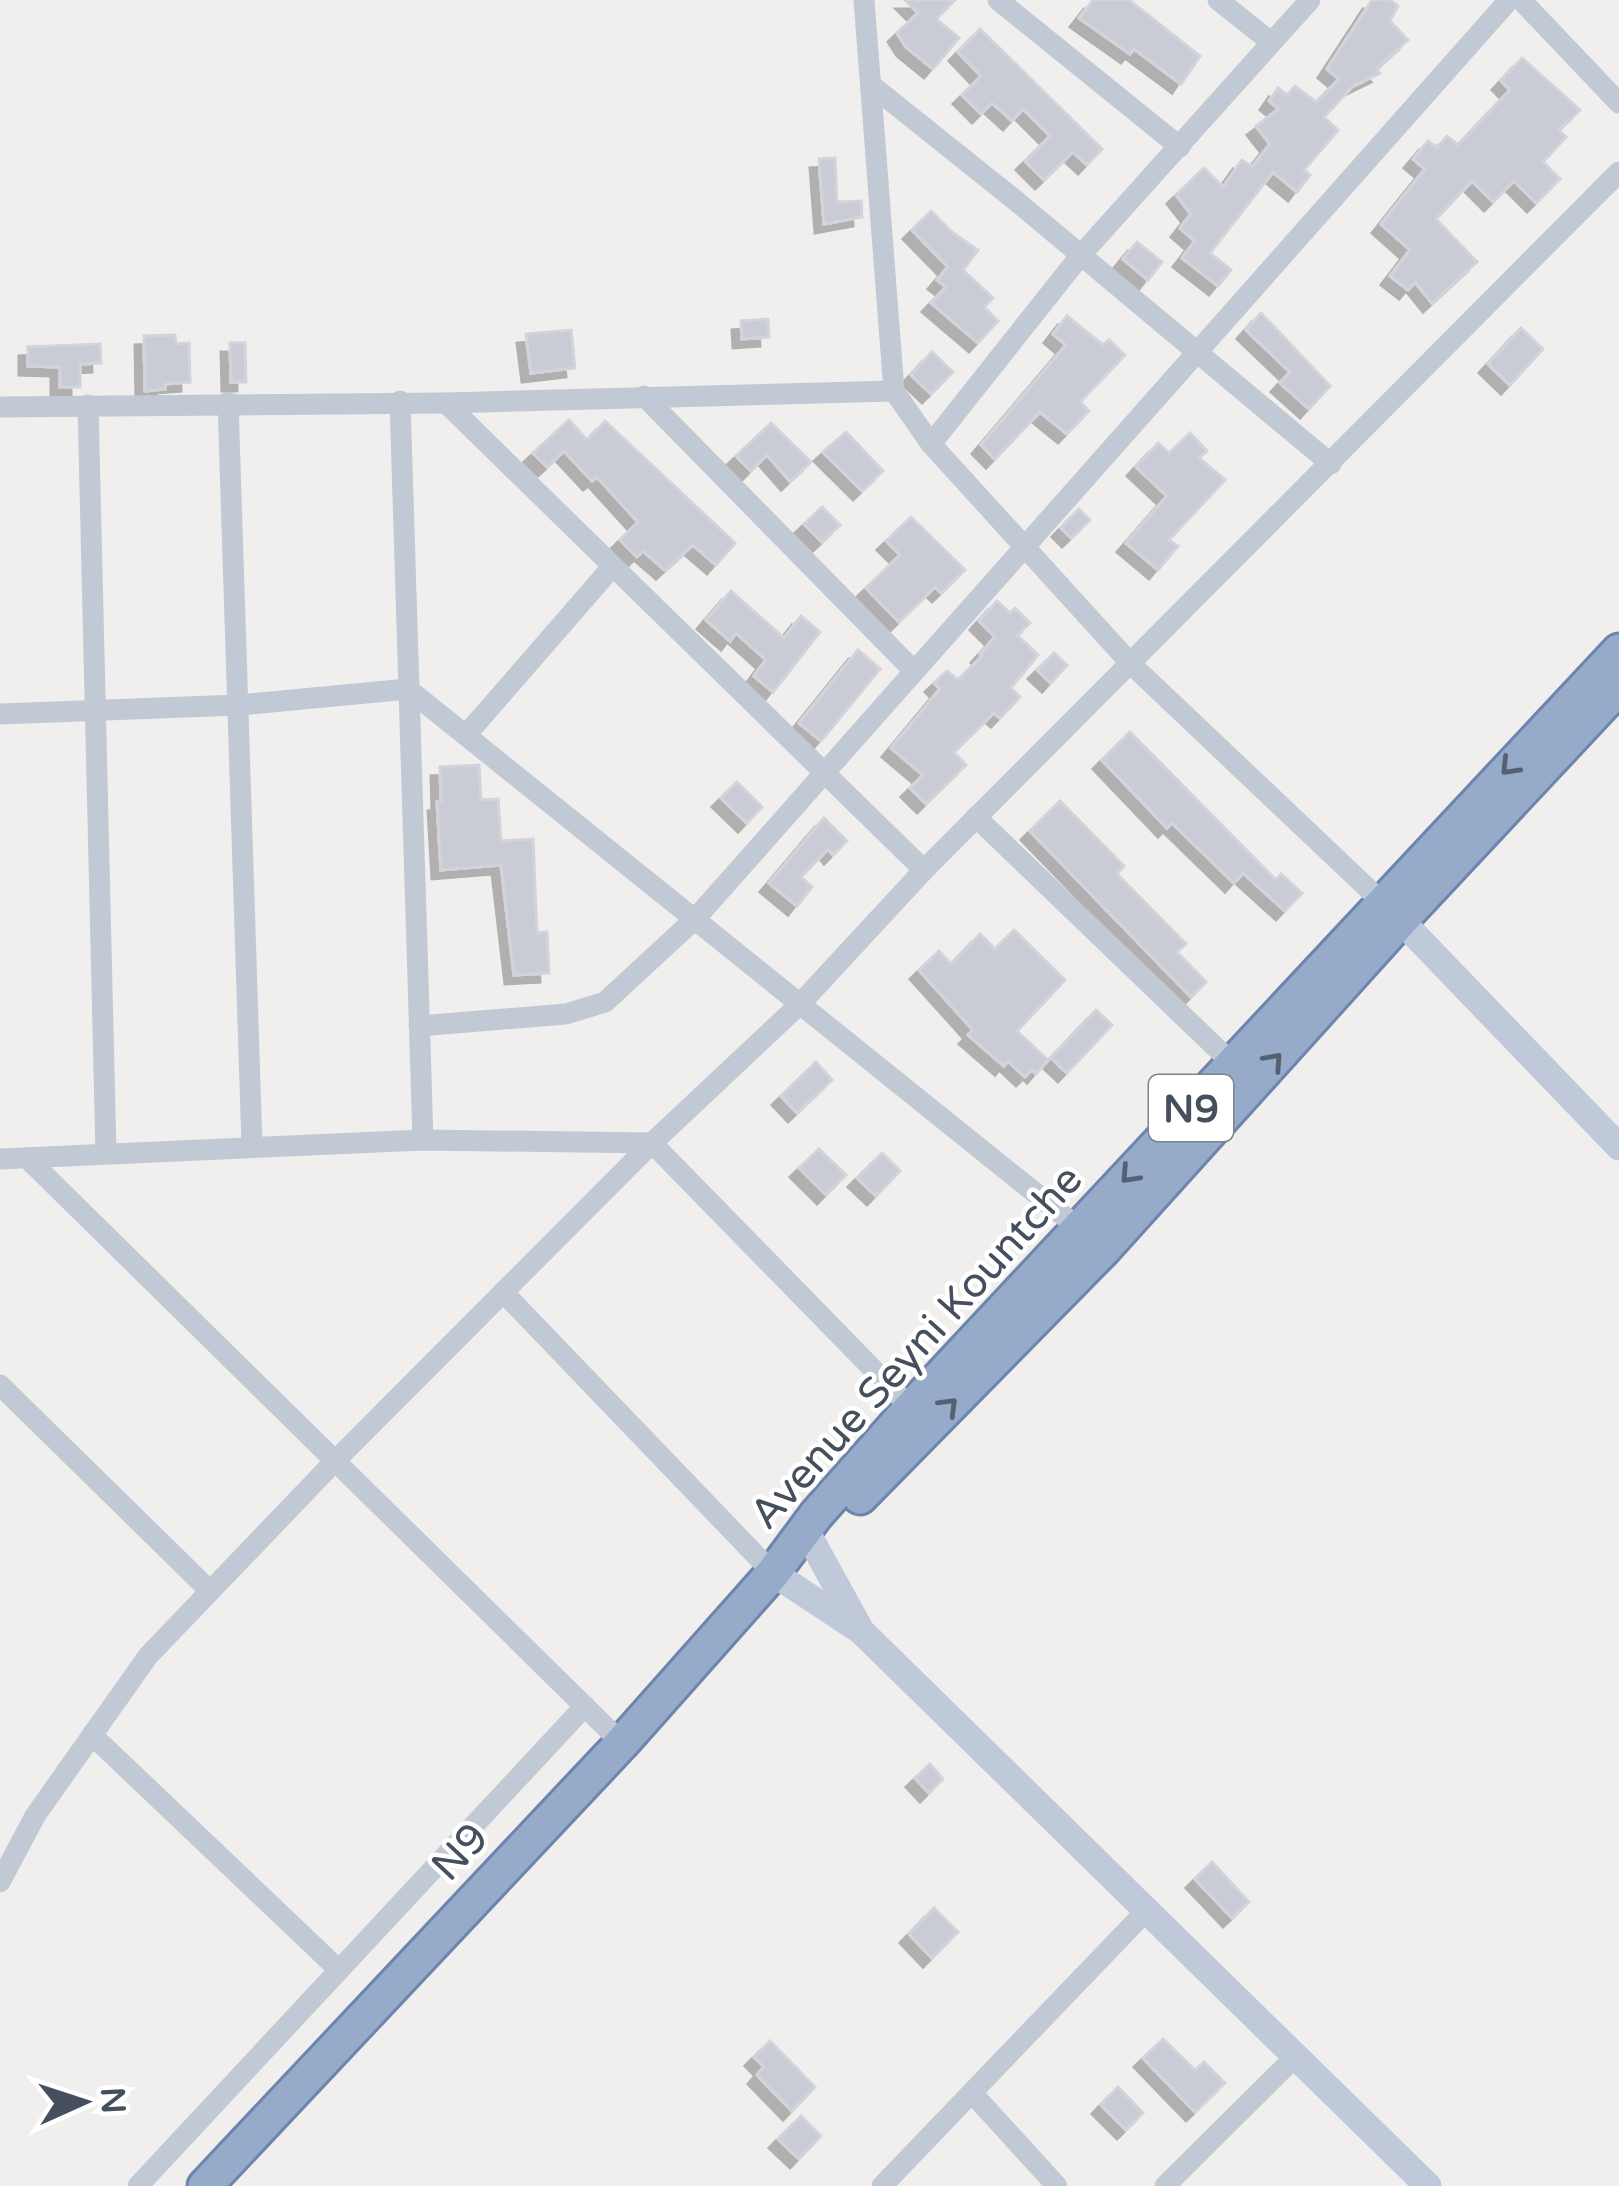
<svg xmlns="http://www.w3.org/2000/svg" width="1619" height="2186" viewBox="0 0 1619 2186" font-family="'Varela Round',sans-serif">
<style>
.building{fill:#caccd5;stroke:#d2d3db;stroke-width:3;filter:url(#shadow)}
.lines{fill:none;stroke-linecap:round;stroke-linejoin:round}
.trunk-casing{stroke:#6c84ae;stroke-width:39}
.minor{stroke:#c1c9d5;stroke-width:21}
.secondary{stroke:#bfc9da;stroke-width:27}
.trunk{stroke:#96aac9;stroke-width:33}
.oneway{stroke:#556173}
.labels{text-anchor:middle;stroke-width:9;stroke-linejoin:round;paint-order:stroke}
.shield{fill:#fff;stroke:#7d848e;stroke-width:3}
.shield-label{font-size:39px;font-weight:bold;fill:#454f5e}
.street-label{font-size:42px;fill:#454f5e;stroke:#fff}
</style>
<defs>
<filter id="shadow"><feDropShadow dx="-9" dy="9" stdDeviation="0" flood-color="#0004"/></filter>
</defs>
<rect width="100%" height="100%" fill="#f1efee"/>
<!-- building -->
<g class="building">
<path d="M905,0h50l-19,19 23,19 -26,31 -27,-22 -9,-14 21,-20z"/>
<path d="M1093,0h36l71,56 -19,28 -47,-35 -4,5 -51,-36z"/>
<path d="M1372,0h18l8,6 -8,15 18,19 -32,29 4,4 -28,14 -28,30 14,13 -34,40 6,5 -13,17 -24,-20 -63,81 21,17 -13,16 -36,-28 13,-17 -15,-13 11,-14 -15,-19 28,-27 19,19 19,-27 10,7 18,-23 -14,-18 23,-17 -10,-8 9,-13 9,7 8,-9 21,16 23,-23 -12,-10z"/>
<path d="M980,29l122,120 -15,16 -14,-13 -29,28 -19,-19 25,-25 -27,-27 -11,12 -20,-18 -11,11 -19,-19 19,-19 -23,-24z"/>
<path d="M1522,58l58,52 -21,20 7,7 -23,25 17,17 -24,24 -22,-22 -21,21 -21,-21 -36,38 41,43 -45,41 -17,-21 -7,8 -18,-14 20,-26 -29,-26 44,-55 -12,-10 15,-18 9,7 10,-12 11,9 52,-55 -9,-9z"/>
<path d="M835,158l2,44 24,-1 1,16 -38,7 -5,-65z"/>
<path d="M931,211l22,22 25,17 -15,20 30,28 -9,9 14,14 -20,22 -47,-40 15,-16 -9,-7 11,-13 -36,-37z"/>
<path d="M1137,242l25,20 -14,18 -25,-21z"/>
<path d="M1261,313l69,73 -21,23 -29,-26 10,-11 -44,-42z"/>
<path d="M1067,316l36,29 6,-5 16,15 -45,47 9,9 -22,23 -27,-22 -45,47 -14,-14 85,-100 -13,-11z"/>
<path d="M768,319l1,18 -27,2 -1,-18z"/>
<path d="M1521,328l22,21 -33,36 -22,-21z"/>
<path d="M571,330l4,38 -44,5 -5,-39z"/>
<path d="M175,335l1,9 13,-1 1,39 -25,2v5l-20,2 -1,-55z"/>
<path d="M230,343h15l1,39h-15z"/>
<path d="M100,344l1,19 -21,1v23h-20v-20l-32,-1v-19z"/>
<path d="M932,352l21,20 -22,22 -20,-19z"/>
<path d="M569,420l18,20 18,-19 130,122 -19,22 -23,-20 -28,25 -22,-19 -6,6 -17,-17 18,-18 -41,-45 -5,4 -28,-30 -17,16 -14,-14z"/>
<path d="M771,423l40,39 -21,19 -23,-26 -16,16 -15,-15z"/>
<path d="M846,432l37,39 -21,20 -39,-39z"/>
<path d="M1190,433l17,18 -8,7 26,22 -56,60 9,6 -20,24 -32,-27 41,-47 -31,-29 22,-24 11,10z"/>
<path d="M822,507l18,18 -18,17 -18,-18z"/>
<path d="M1079,509l11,11 -19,18 -10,-10z"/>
<path d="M911,517l54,53 -24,23 -6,-6 -36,35 -33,-34 34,-33 -14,-14z"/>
<path d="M731,591l53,47 17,-22 19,16 -47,60 -19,-16 12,-16 -30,-27 -6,8 -24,-21z"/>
<path d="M997,601l13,12 5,-5 15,15 -13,12 21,20 -27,33 9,9 -20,21 -6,-5 -40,39 12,13 -40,39 -16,-16 13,-13 -32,-27 49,-59 -6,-6 13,-12 11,9 24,-24 -2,-2 15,-17 -16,-16z"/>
<path d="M858,650l22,19 -59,72 -22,-18z"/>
<path d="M1054,653l13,12 -16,18 -14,-13z"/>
<path d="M1130,732l146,148 5,-6 21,19 -17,18 -42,-38 -9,10 -62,-60 -5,5 -65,-68z"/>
<path d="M479,765l2,35 17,-1 3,42 32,-2 4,94 10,-1 2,41 -35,2 -13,-110 -60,5 -4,-68 4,-1 -1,-34z"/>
<path d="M737,782l25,25 -15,16 -26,-25z"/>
<path d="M1060,801l64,65 -7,8 69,70 -9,8 29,30 -15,15 -161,-166z"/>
<path d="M824,818l23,23 -14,14 -5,-6 -27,28 11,10 -15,19 -28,-23z"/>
<path d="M1014,930l51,50 -48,51 31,29 -12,14 -4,-4 -7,7 -17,-16 -4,5 -36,-31 5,-5 -54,-60 20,-19 12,13 29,-30 15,15z"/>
<path d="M1096,1010l16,15 -45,48 -16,-15z"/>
<path d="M816,1062l16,18 -35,33 -16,-17z"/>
<path d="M819,1149l27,26 -20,20 -27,-27z"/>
<path d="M882,1153l18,18 -24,25 -19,-18z"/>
<path d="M930,1764l13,15 -14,14 -14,-15z"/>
<path d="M1212,1862l37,40 -17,16 -37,-39z"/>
<path d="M934,1908l24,24 -26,26 -23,-24z"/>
<path d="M1163,2039l32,31 9,-8 21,21 -30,29 -52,-54z"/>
<path d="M770,2041l45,46 -23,24 -35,-36 7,-8 -10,-10z"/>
<path d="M1118,2087l25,26 -17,17 -25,-25z"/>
<path d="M801,2116l20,20 -22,23 -21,-20z"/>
</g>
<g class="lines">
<!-- trunk casing -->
<g class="trunk-casing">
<g id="trunk">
<path d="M860,1497l244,-248 298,-330 217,-232"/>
<path d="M205,2186l417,-443 151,-170 43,-58 95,-107 708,-757"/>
</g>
</g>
<!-- minor -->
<g class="minor">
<path d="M864,0l30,391 37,53 201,221 249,236"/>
<path d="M998,0l182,147"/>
<path d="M1218,0l53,42"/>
<path d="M1521,0l98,103"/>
<path d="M871,85l144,115 316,264"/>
<path d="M644,396l270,275"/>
<path d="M400,401l23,739"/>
<path d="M228,402l24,744"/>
<path d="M446,403l478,467"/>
<path d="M88,405l18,748"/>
<path d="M0,407l446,-4 448,-12"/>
<path d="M931,444l149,-188 230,-256"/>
<path d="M0,714l239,-9 169,-16 677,544"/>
<path d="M466,735l147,-169"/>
<path d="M976,817l256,246"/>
<path d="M419,1026l147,-12 39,-12 90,-83 814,-919"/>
<path d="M0,1159l423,-19 229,3 259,265"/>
<path d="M28,1159l594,584"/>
<path d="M503,1292l270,281"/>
<path d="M0,1385l210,206"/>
<path d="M92,1735l247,235"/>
<path d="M0,1882l35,-66 113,-160 187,-195 317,-318 148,-139 124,-134 695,-698"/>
<path d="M972,2093l85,93"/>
<path d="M138,2186l447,-480"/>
<path d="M882,2186l266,-277"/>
<path d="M1165,2186l131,-130"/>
</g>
<!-- secondary -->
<g class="secondary">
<path d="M1389,908l230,239"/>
<path d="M805,1529l54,98"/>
<path d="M773,1573l88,58 567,555"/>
</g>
<!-- trunk -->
<use href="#trunk" class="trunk"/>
</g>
<!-- one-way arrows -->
<defs><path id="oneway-chevron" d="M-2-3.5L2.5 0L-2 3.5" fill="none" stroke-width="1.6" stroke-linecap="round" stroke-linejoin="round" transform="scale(3)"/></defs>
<g class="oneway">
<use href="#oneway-chevron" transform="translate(1509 767) rotate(134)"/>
<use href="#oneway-chevron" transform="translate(1274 1061) rotate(-48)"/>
<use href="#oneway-chevron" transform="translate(1129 1175) rotate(133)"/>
<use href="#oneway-chevron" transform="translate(949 1406) rotate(-45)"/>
</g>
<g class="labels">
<!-- shield labels -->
<rect class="shield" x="1149" y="1075" width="84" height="66" rx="9"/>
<g class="shield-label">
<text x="1191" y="1122">N9</text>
</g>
<!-- street labels -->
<g class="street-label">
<text transform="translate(915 1346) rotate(-48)" y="15">Avenue Seyni Kountche</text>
<text transform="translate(459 1851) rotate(-47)" y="15">N9</text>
</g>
</g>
<!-- north arrow -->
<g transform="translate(84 2102) rotate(87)" stroke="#ffffff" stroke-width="9" paint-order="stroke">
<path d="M0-9L21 45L0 30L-21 45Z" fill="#454f5e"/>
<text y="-18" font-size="33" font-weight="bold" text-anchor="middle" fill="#454f5e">N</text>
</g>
</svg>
